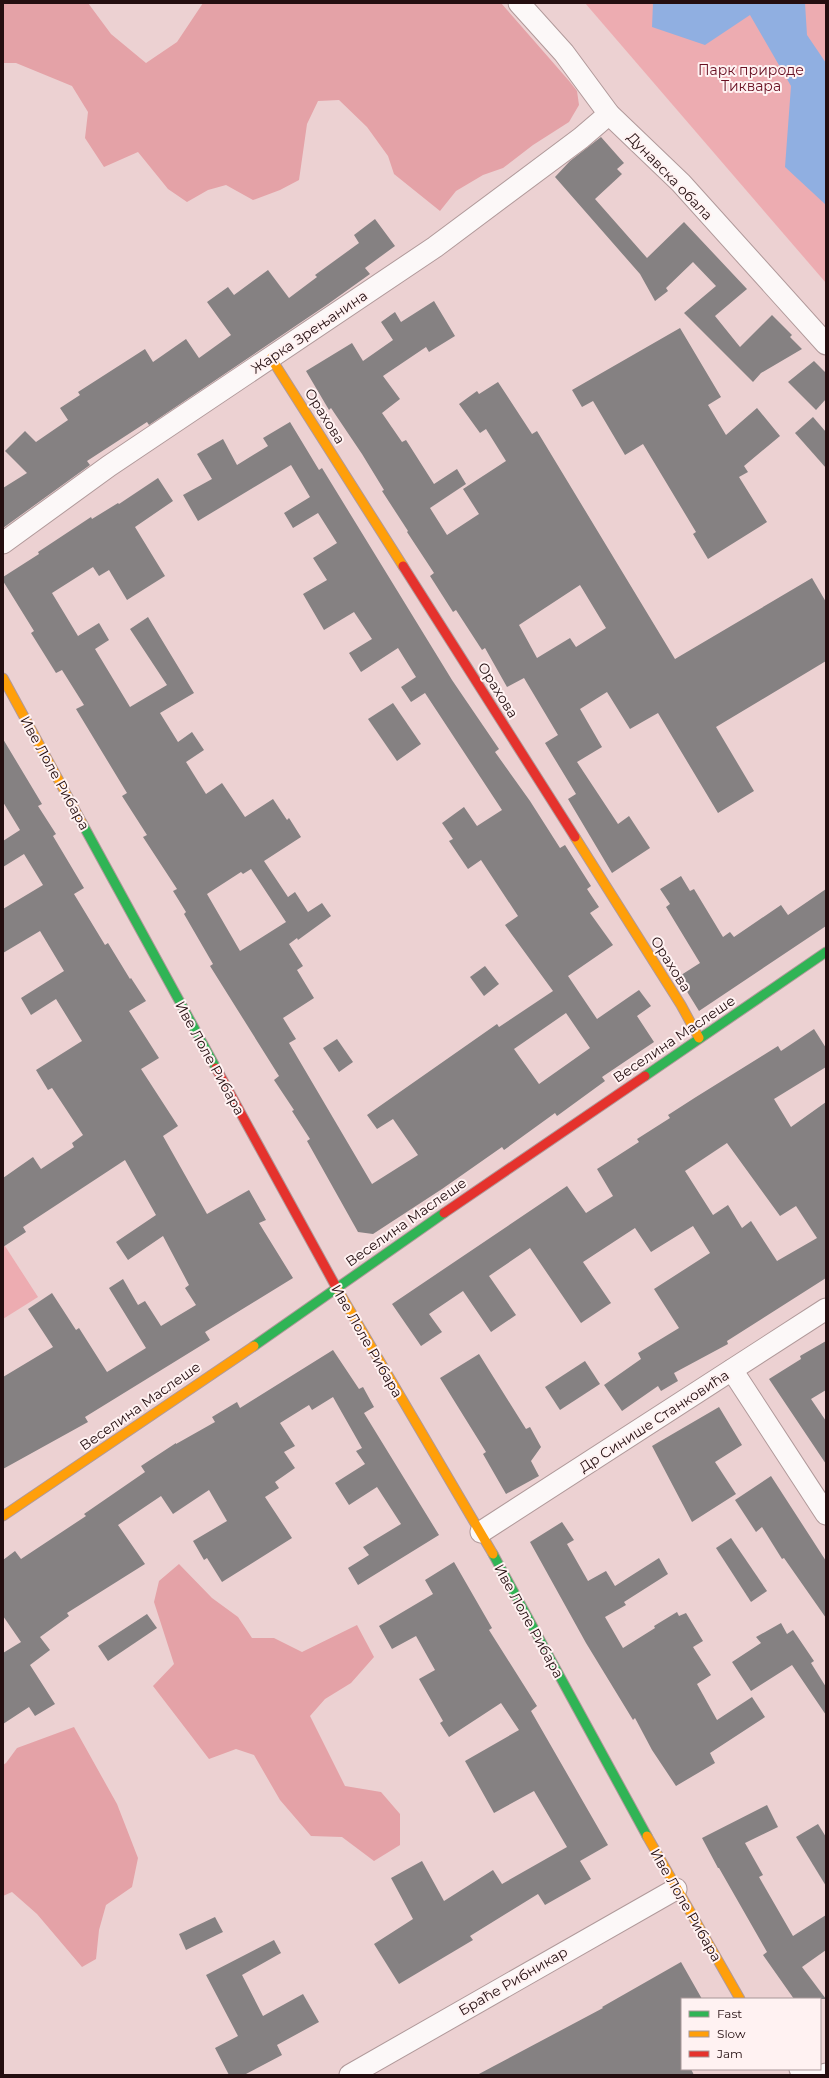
<svg xmlns="http://www.w3.org/2000/svg" width="829" height="2078" viewBox="0 0 829 2078" font-family="Montserrat,sans-serif">
<style>
.green{fill:#edacb1}
.forest{fill:#e4a2a7}
.water{fill:#90afe1}
.building{fill:#858182;fill-rule:evenodd}
.lines{fill:none;stroke-linecap:round;stroke-linejoin:round}
.street-casing{stroke:#b0999a;stroke-width:23}
.fast-casing{stroke:#b0999a;stroke-width:11}
.slow-casing{stroke:#b0999a;stroke-width:11}
.jam-casing{stroke:#b0999a;stroke-width:11}
.street{stroke:#fcf8f8;stroke-width:21}
.fast{stroke:#30b455;stroke-width:9}
.slow{stroke:#ff9f0a;stroke-width:9}
.jam{stroke:#e5322d;stroke-width:9}
.labels{text-anchor:middle;stroke-width:4;stroke-linejoin:round;paint-order:stroke}
.park-label{font-size:14px;fill:#680f22;stroke:#fff2f2}
.street-label{font-size:14px;fill:#240e10;stroke:#fff2f2}
</style>
<rect width="100%" height="100%" fill="#ecd1d2"/>
<!-- green -->
<g class="green">
<path d="M585,3h241v280z"/>
<path d="M3,1243l35,54 -35,22z"/>
</g>
<!-- forest -->
<g class="forest">
<path d="M3,3h85l23,31 35,29 31,-21 26,-39h298l69,79 7,9 2,14 -10,17 -36,23 -30,23 -20,7 -27,16 -16,20 -46,-37 -6,-18 -21,-29 -28,-27 -21,1 -11,23 -8,56 -19,10 -27,10 -27,-15 -18,5 -21,12 -19,-13 -30,-37 -34,15 -19,-29 3,-26 -16,-26 -56,-23h-13z"/>
<path d="M179,1564l33,34 26,19 14,21h22l28,14 55,-27 17,32 -23,26 -26,16 -15,17 35,70 36,6 19,22v31l-26,16 -32,-24 -31,-1 -31,-36 -26,-45 -18,-6 -27,10 -56,-73 21,-22 -20,-62 5,-21z"/>
<path d="M74,1727l43,77 21,54 -6,29 -26,18 -7,25 -3,29 -14,8 -45,-53 -25,-22 -9,4v-131l3,-2 11,-15z"/>
</g>
<!-- water -->
<path class="water" d="M653,3h152l2,32 19,28v142l-41,-38 6,-81 -41,-71 -45,30 -53,-18z"/>
<!-- building -->
<g class="building">
<path d="M601,137l23,26 -7,6 5,5 -27,25 52,59 37,-36 63,67 -32,27 25,31 32,-32 20,20 -2,2 12,12 -41,24 -8,9 -69,-69 32,-27 -23,-24 -27,26 2,3 -13,10 -15,-27 -85,-97 15,-16z"/>
<path d="M375,219l20,27 -30,22 5,6 -42,30 -179,121 -2,-3 -60,39 3,4 -87,63v-40l24,-15 -22,-22 20,-20 11,11 32,-22 -8,-12 20,-13 -2,-3 67,-43 8,13 33,-23 13,19 32,-23 -24,-33 21,-15 6,8 34,-25 21,28 28,-21 -2,-2 44,-32 -5,-8z"/>
<path d="M434,301l21,35 -26,16 -3,-5 -43,29 17,23 -18,14 20,29 4,-2 28,44 23,-15 9,15 -36,24 17,27 32,-21 -16,-25 43,-28 -20,-32 -6,4 -21,-29 18,-13 2,3 19,-12 34,52 5,-3 138,228 137,-81 14,24v59l-110,66 38,64 -36,22 -60,-100 -28,16 -23,-37 -27,17 22,38 -25,15 41,62 11,-8 21,32 -38,25 -44,-74 8,-5 -31,-51 13,-8 -34,-57 -17,9 -22,-39 -3,2 -26,-40 -3,2 -23,-36 4,-3 -27,-41 1,-1 -26,-40 2,-1 -22,-36 -31,-46 -2,2 -23,-39 46,-28 11,18 30,-21 -12,-18 14,-10 6,10zM580,585l26,43 -30,19 -6,-9 -33,20 -18,-33z"/>
<path d="M680,328l41,69 -13,8 18,30 31,-27 23,28 -36,30 4,6 -9,5 28,45 -59,37 -15,-25 3,-2 -53,-88 -18,11 -32,-54 -11,6 -10,-17z"/>
<path d="M814,361l12,12v26l-10,11 -28,-28z"/>
<path d="M813,417l13,15v36l-31,-35z"/>
<path d="M290,422l29,48 3,-2 130,212 47,69 -4,3 35,49 30,47 5,-3 26,41 -4,3 12,18 -9,6 23,32 -45,31 29,43 42,-29 12,16 -14,10 17,26 -52,35 3,4 -48,35 -2,-3 -51,37 -2,-3 -60,42 -69,45 -15,-2 -51,-91 3,-2 -18,-28 2,-1 -20,-30 5,-4 -69,-110 3,-2 -29,-50 2,-2 -13,-21 4,-2 -34,-52 4,-2 -25,-39 5,-3 -51,-84 8,-4 -22,-35 -6,3 -25,-40 3,-2 -31,-50v-4l36,-23 -1,-2 53,-35 1,2 26,-16 1,1 39,-26 15,23 -38,26 30,49 -38,24 -18,-30 -10,6 -6,-9 -41,26 26,43 21,-13 10,17 -14,9 35,58 37,-22 -37,-56 18,-12 46,76 -34,20 18,29 14,-10 12,18 -18,12 20,32 16,-11 23,34 28,-18 14,21 2,-2 12,19 -37,24 24,36 7,-5 13,20 14,-9 9,13 -33,24 -1,-2 -8,6 14,22 -6,4 17,28 -31,20 13,21 -7,4 83,141 46,-29 -25,-36 -16,10 -10,-14 130,-91 2,3 54,-36 -48,-66 13,-9 -37,-56 -13,9 -19,-28 4,-2 -11,-16 22,-16 13,19 25,-16 -77,-117 -14,9 -10,-15 15,-10 -18,-29 -37,24 -12,-19 23,-14 -18,-27 -30,18 -21,-36 24,-14 -14,-22 24,-15 -19,-30 -25,15 -9,-15 26,-16 -19,-32 -93,56 -15,-26 29,-16 -15,-25 26,-15 14,26 31,-19 -5,-8zM251,869l35,53 -46,29 -33,-57 34,-22 2,2zM566,1013l24,35 -51,36 -25,-35z"/>
<path d="M393,703l28,41 -24,17 -29,-42z"/>
<path d="M3,739l39,65 -4,2 18,28 -3,2 31,52 -10,6 31,51 3,-2 22,36 1,-1 15,23 -17,10 30,47 -18,11 37,57 -15,10 44,78 42,-24 17,30 -7,3 34,55 -88,54 5,8 -125,77 3,5 -85,47v-92l50,-30 -25,-38 24,-16 24,37 3,-2 28,44 39,-24 -37,-60 14,-9 15,26 7,-4 16,25 35,-21 -11,-17 4,-3 -26,-49 -35,24 -12,-18 40,-27 -31,-55 -102,67 3,5 -23,15v-69l30,-21 8,12 33,-22 -2,-4 11,-8 -31,-47 -4,2 -12,-20 46,-29 -26,-42 -25,16 -10,-17 43,-27 -24,-40 -37,22v-44l40,-24 -19,-31 -21,13v-26l17,-11 -17,-28z"/>
<path d="M681,876l9,15 4,-2 29,48 7,-5 4,5 47,-32 7,10 38,-26v37l-127,85 -21,-34 22,-14 -34,-56 4,-3 -10,-15z"/>
<path d="M485,966l14,18 -15,12 -14,-19z"/>
<path d="M814,1029l12,19v19l-52,32 17,28 35,-25v176l-99,63 1,3 -54,29 4,8 -17,10 -3,-5 -36,25 -18,-26 37,-26 -3,-6 41,-25 -25,-39 56,-36 -17,-27 -42,26 -16,-24 -52,34 28,41 -30,20 -51,-75 -41,28 27,39 -25,17 -28,-41 -34,23 13,18 -21,14 -29,-42 175,-118 19,27 27,-17 -16,-27 42,-27 -2,-3 33,-21 -2,-3 28,-18 82,-51 3,5zM727,1143l53,73 16,-10 21,32 -40,23 -26,-40 -9,7 -14,-23 -15,10 -28,-44z"/>
<path d="M337,1039l16,23 -14,10 -16,-24z"/>
<path d="M826,1341v49l-15,9 15,22v43l-57,-85 32,-20 -1,-3z"/>
<path d="M333,1350l26,39 4,-2 11,20 -10,6 75,122 -81,50 -10,-17 21,-13 -6,-8 38,-23 -24,-37 -28,18 -14,-22 30,-19 -9,-13 6,-3 -29,-51 -21,13 -3,-5 -29,18 15,23 -11,6 11,16 -20,14 4,6 -14,9 27,41 -70,44 -15,-24 -3,2 -11,-19 34,-20 -18,-31 -36,24 -12,-18 -43,29 27,39 -78,49 2,3 -29,21 10,13 -20,15 25,39 -20,12 -6,-9 -26,17v-71l18,-11 -18,-26v-56l12,-9 6,8 65,-43 -2,-2 61,-42 -4,-6 35,-23v1l39,-22 -3,-5 25,-15 3,6z"/>
<path d="M479,1354l47,75 4,-2 11,20 -10,14 8,15 -33,18 -23,-40 3,-2 -46,-74z"/>
<path d="M585,1361l15,23 -40,26 -15,-23z"/>
<path d="M719,1407l23,38 -27,17 21,32 -44,28 -40,-76z"/>
<path d="M771,1476l55,85v57l-42,-60 -2,1 -20,-32 -6,5 -21,-32z"/>
<path d="M562,1522l12,18 -7,4 21,37 18,-10 9,15 44,-28 9,16 -44,28 2,3 -21,12 18,31 32,-20 -1,-2 23,-14 2,4 7,-3 17,28 -10,6 18,28 -14,9 20,36 35,-23 13,20 -55,36 5,10 -39,23 -24,-36 -17,-32 -2,2 -47,-77 -56,-101z"/>
<path d="M731,1538l36,53 -16,11 -35,-54z"/>
<path d="M454,1562l38,66 -3,2 48,76 -6,5 77,134 -28,16 11,18 -46,26 -7,-11 -68,42 3,4 -74,44 -25,-40 39,-25 -22,-41 31,-17 22,40 49,-31 9,14 65,-37 -33,-56 -40,22 -29,-52 54,-31 -18,-27 -52,34 -9,-14 3,-2 -24,-42 16,-9 -19,-34 -24,13 -13,-23 54,-32 -8,-14z"/>
<path d="M147,1614l10,14 -49,33 -10,-15z"/>
<path d="M781,1623l6,11 6,-4 21,31 -3,2 15,24v28l-34,-50 -41,26 -19,-29 29,-19 -5,-6z"/>
<path d="M767,1805l11,22 -33,16 18,32 -4,2 34,59 33,-21v35l-24,17 24,32h-32l-31,-44 4,-3 -48,-84h-1l-16,-30z"/>
<path d="M818,1824l8,13v49l-30,-49z"/>
<path d="M215,1917l8,15 -37,18 -7,-16z"/>
<path d="M274,1940l7,13 -39,22 21,41 40,-22 16,28 -42,23 5,10 -38,20h-15l-14,-27 23,-12 -32,-61z"/>
<path d="M681,1962l21,37h-20v70h9l3,6h-217l126,-67 -1,-1z"/>
</g>
<g class="lines">
<!-- street casing -->
<g class="street-casing">
<g id="street">
<path d="M519,3l45,50 45,61 72,69 145,161"/>
<path d="M3,543l106,-77 326,-219 146,-109 28,-24"/>
<path d="M732,1370l94,144"/>
<path d="M481,1532l345,-223"/>
<path d="M800,2069l8,6"/>
<path d="M350,2075l326,-186"/>
<path d="M825,2075l1,-1"/>
</g>
</g>
<!-- fast casing -->
<g class="fast-casing">
<g id="fast">
<path d="M82,823l134,245"/>
<path d="M645,1076l181,-124"/>
<path d="M254,1346l190,-133"/>
<path d="M493,1554l154,282"/>
</g>
</g>
<!-- slow casing -->
<g class="slow-casing">
<g id="slow">
<path d="M271,358l132,208"/>
<path d="M3,678l79,145"/>
<path d="M575,837l106,168 18,33"/>
<path d="M335,1285l158,269"/>
<path d="M3,1516l251,-170"/>
<path d="M647,1836l93,163"/>
</g>
</g>
<!-- jam casing -->
<g class="jam-casing">
<g id="jam">
<path d="M403,566l172,271"/>
<path d="M216,1068l119,217"/>
<path d="M444,1213l201,-137"/>
</g>
</g>
<!-- street -->
<use href="#street" class="street"/>
<!-- fast -->
<use href="#fast" class="fast"/>
<!-- slow -->
<use href="#slow" class="slow"/>
<!-- jam -->
<use href="#jam" class="jam"/>
</g>
<g class="labels">
<!-- park labels -->
<g class="park-label">
<text x="751" y="75">Парк природе<tspan x="751" dy="16">Тиквара</tspan></text>
</g>
<!-- street labels -->
<g class="street-label">
<text transform="translate(670 176) rotate(46)" y="5">Дунавска обала</text>
<text transform="translate(309 332) rotate(-34)" y="5">Жарка Зрењанина</text>
<text transform="translate(325 416) rotate(58)" y="5">Орахова</text>
<text transform="translate(498 690) rotate(58)" y="5">Орахова</text>
<text transform="translate(55 773) rotate(61)" y="5">Иве Лоле Рибара</text>
<text transform="translate(671 964) rotate(58)" y="5">Орахова</text>
<text transform="translate(674 1039) rotate(-34)" y="5">Веселина Маслеше</text>
<text transform="translate(210 1058) rotate(61)" y="5">Иве Лоле Рибара</text>
<text transform="translate(406 1222) rotate(-35)" y="5">Веселина Маслеше</text>
<text transform="translate(367 1341) rotate(60)" y="5">Иве Лоле Рибара</text>
<text transform="translate(140 1406) rotate(-35)" y="5">Веселина Маслеше</text>
<text transform="translate(654 1421) rotate(-33)" y="5">Др Синише Станковића</text>
<text transform="translate(529 1621) rotate(61)" y="5">Иве Лоле Рибара</text>
<text transform="translate(686 1905) rotate(60)" y="5">Иве Лоле Рибара</text>
<text transform="translate(513 1981) rotate(-30)" y="5">Браће Рибникар</text>
</g>
</g>
<!-- border -->
<rect width="829" height="2078" fill="none" stroke="#240e10" stroke-width="8"/>
<!-- legend -->
<rect x="681" y="1998" width="140" height="72" fill="#fff2f2" stroke="#a79798"/>
<rect x="689" y="2011" width="20" height="6" fill="#30b455" stroke="#a79798"/>
<text x="717" y="2018" font-size="12" fill="#240e10">Fast</text>
<rect x="689" y="2031" width="20" height="6" fill="#ff9f0a" stroke="#a79798"/>
<text x="717" y="2038" font-size="12" fill="#240e10">Slow</text>
<rect x="689" y="2051" width="20" height="6" fill="#e5322d" stroke="#a79798"/>
<text x="717" y="2058" font-size="12" fill="#240e10">Jam</text>
</svg>
